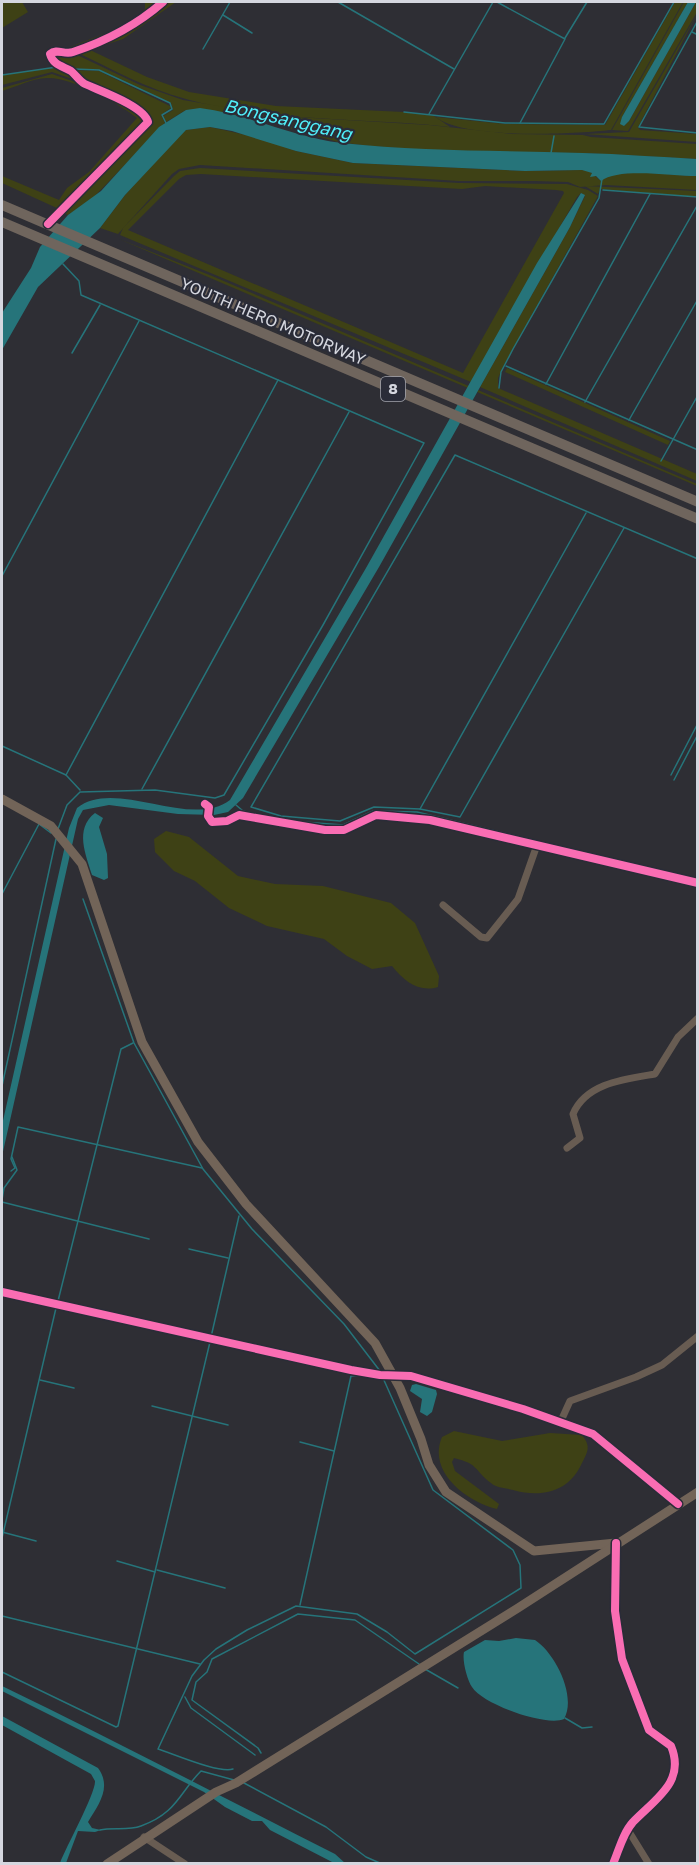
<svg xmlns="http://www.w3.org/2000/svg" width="699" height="1865" viewBox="0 0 699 1865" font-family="'Golos Text',sans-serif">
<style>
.green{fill:#3e4115;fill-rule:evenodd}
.water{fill:#26747a}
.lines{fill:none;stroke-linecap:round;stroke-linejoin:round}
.stream{stroke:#26747a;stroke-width:1.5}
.minor{stroke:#685c52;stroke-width:7}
.major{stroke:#726458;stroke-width:9}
.highway{stroke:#6f655d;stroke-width:10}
.cycleway-casing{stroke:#2a2c38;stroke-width:11}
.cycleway{stroke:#f96db3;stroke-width:8}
.labels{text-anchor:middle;stroke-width:4.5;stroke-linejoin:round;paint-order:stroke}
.shield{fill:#2a2c38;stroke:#a2a4ad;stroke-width:1.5}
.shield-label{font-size:15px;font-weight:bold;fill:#d5d7df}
.street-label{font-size:16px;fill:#d5d7df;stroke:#2a2c38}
.water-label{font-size:18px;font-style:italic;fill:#50eef9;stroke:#2a2c38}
</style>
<rect width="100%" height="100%" fill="#2e2e34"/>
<!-- green -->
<g class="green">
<path d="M2,2h20l6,10 -26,16z"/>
<path d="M145,2h17l-13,13 -77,37 -27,-3h20l46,-18 24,-12 10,-10z"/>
<path d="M164,2h12l-53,37 -33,11 57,27 42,15 87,14 128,6 30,4 16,11c-87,-10 -179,-4 -264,-28 -39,-10 -74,-30 -110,-47l38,-16z"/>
<path d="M675,2h8l-72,128c-37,4 -147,10 -175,-13l69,7 100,1z"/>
<path d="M684,2h4l-66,115 2,9 5,-5 67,-119 1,10 -69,119 -16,-1z"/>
<path d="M697,14l-59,113 2,3 57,4v8l-112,-8 44,-2z"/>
<path d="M53,53h20l67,32 43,15 96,16 150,9 83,9 71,1 8,2 106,7v15l-114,-6 -130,-1 -83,-6 -32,-4 -92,-26 -60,-6 -20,12 -3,-6 10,-6 -2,-7 -71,-33 -32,-2 -12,-7z"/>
<path d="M54,68l10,1 17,13 -29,-10 -50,13v-10z"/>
<path d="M72,70l27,1 73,36 -11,8 4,8 -75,78 -22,14 -7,-3 87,-86 -2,-12 -62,-32z"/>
<path d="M52,74l52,18 43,27 -88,90 -57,-26v-7l57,24 8,-12 22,-16 48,-54c-16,-14 -68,-42 -90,-40 -14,0 -31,9 -45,13v-3z"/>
<path d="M210,127l49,11 37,13 57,12 172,8 57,-1 7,1 12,10c11,-15 77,-5 96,-5v14l-91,-5 -26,2 -12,-5 -34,-1h-75l-259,-16 -21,4 -7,5 -54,60 -18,-6 25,-33 54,-60 7,-5z"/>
<path d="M200,168l259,15 108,1 21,6 10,6 -94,169 -6,13v10l199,86v7l-217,-94 90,-160 15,-31 -4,-3 -4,4 -106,185 -351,-147 3,-7 51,-52 6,-5zM201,174l261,15 23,-3 71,4 7,1 1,2 -101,180 -335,-143 51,-51 7,-4z"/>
<path d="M585,186l112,5v6l-97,-8 -2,5z"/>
<path d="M119,239l93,37 485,208v2z"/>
<path d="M507,368l163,73 -2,4 -163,-73z"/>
<path d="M166,831l23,6 49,39 37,8 48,2 68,17 24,20 24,53 -1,11c-19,6 -34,-6 -46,-21l-20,3 -25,-13 -23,-17 -57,-13 -38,-18 -34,-27 -21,-10 -19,-19 -1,-13z"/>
<path d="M454,1431l48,10 48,-8 32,2c9,11 6,16 0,28 -13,29 -40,35 -69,27 -7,-2 -17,-2 -22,-7 -17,-13 -12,-19 -37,-25l-2,4 3,9 44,33 -2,5c-30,-7 -70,-37 -55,-72z"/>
</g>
<!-- water -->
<g class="water">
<path d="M688,2h8l-67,119 -5,5 -4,-2 2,-7z"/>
<path d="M200,108c48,6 93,29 142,35 80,9 160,7 241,10 38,1 77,4 114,6v17c-25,0 -79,-9 -96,5l-5,-5 -6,1 2,-4 -10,-3 -57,1 -172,-8 -57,-12 -64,-20 -22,-4 -24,3 -61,65 -25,33 -62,59 -36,63v-37l29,-45 9,-21 28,-32 33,-24 58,-64 27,-17z"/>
<path d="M581,193l4,2 -15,32 -191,340 -136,231 -15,14 -14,3 -36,-1 -69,-9 -26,5 -5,9 -76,337v-31l67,-297 8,-20c38,-31 113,22 153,-8l136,-232 171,-305z"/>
<path d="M95,813l8,5 -4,9 8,27 1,24 -4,2 -12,-5c-6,-20 -18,-46 3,-62z"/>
<path d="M416,1384l20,6 1,4 -5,18 -5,4 -7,-4 2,-13 -12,-8 2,-6z"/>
<path d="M516,1638l19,2c20,13 42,56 29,79 -18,8 -82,-15 -92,-32 -5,-7 -10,-27 -8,-35l21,-12 14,1z"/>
<path d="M2,1686c112,54 222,112 333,168l10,9h-11l-64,-33 -8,-9h-10l-27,-14 -21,-15 -202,-101z"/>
<path d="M2,1716l96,52c14,19 1,36 -10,54l4,6 9,2 -6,2 -17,-1 -12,32h-6c6,-16 36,-70 35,-82l-4,-7 -89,-49z"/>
</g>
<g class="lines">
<!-- stream -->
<g class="stream">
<path d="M338,2l116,67"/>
<path d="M497,2l68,37 -45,84"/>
<path d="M223,15l29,18"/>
<path d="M698,20l-59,107 59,6"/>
<path d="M692,32l6,3"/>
<path d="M565,38l22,-36"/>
<path d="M203,49l27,-47"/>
<path d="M74,69l25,1 71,33 2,6 -10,6 4,8"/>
<path d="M2,75l55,-8"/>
<path d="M404,112l101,11 99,1 70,-122"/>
<path d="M429,114l64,-112"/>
<path d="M551,153l3,-17"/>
<path d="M603,190l95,7"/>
<path d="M72,353l28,-48"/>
<path d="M506,366l192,84"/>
<path d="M546,384l104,-190"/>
<path d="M499,388l2,-16 12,-23 86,-151 3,-19"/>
<path d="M585,402l113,-198"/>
<path d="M629,420l69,-121"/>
<path d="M661,461l37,-66"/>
<path d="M624,528l-164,289 -40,-8 -46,-2 -34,14 -59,-5 -30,-9 204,-352 243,104"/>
<path d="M2,576l137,-255"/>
<path d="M2,746l64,29 14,15"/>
<path d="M66,775l212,-395"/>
<path d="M671,775l27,-52"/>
<path d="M674,780l24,-46"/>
<path d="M142,789l207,-377"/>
<path d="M236,805l7,6 25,6"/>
<path d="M420,809l166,-296"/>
<path d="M290,821l53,4 30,-14 44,1 274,66"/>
<path d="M58,829l9,-24 13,-13 75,-2 60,8 9,-3 99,-170 101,-182 -343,-148 -2,-14 -16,-17"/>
<path d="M2,894l37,-70 12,9"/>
<path d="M83,899l51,144 69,126 49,60 92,95 36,47"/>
<path d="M2,1086l54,-247"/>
<path d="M11,1171l4,-3 -4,-9 7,-32 184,41"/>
<path d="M2,1200l2,-12 13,-18 -5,-13"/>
<path d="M2,1202l147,37"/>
<path d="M189,1249l39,9"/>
<path d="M58,1301l63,-252 12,-6"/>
<path d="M211,1337l28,-121"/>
<path d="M40,1380l34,8"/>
<path d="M152,1406l76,19"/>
<path d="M300,1442l34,9"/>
<path d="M2,1532l34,9"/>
<path d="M2,1538l54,-230"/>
<path d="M117,1561l38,11"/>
<path d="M157,1570l68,18"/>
<path d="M300,1605l51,-229 12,-1"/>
<path d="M2,1616l198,48"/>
<path d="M425,1669l33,19"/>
<path d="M2,1672l114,55 2,-1 92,-384"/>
<path d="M185,1697l6,11 64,47"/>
<path d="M565,1718l17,10 10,-1"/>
<path d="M261,1753l-3,-5 -66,-48 4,-18 11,-10 5,-13 86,-45 57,6 64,44"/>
<path d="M233,1769c-13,5 -59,-15 -75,-20l34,-73 12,-16 12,-11 31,-19 49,-24 61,8 30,18 28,22 106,-66 -1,-23 -7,-15 -80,-60 -50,-112"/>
<path d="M244,1783l82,44 40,30 16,7"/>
<path d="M100,1830c13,-3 28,1 41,-4 36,-13 38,-33 60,-55l33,9"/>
</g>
<!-- minor -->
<g class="minor">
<path d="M48,224l100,-102c-4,-16 -48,-31 -63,-38 -6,-3 -9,-9 -14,-13 -9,-5 -18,-6 -21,-17 7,-6 14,1 23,-2 33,-11 64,-27 90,-50"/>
<path d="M205,804l4,3 -1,9 4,6 15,-1 12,-6 86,15h19l32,-15 54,5 268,63"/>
<path d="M443,905l38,32 6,1 31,-39 19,-54"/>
<path d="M567,1148l13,-10 -7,-24c13,-31 52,-35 82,-40l23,-37 20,-19"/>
<path d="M2,1292l349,78 29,5 31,1 112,33 70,25 85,70"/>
<path d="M560,1423l10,-22 66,-24 26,-12 36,-29"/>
<path d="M628,1830l21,34"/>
<path d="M144,1837l41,27"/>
<path d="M613,1864c6,-14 10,-31 20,-42 22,-23 53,-40 38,-76l-22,-16 -27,-71 -7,-48 1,-68"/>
</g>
<!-- major -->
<g class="major">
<path d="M2,799l49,27 31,38 60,178 56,100 48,62 129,139 25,45 21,51 8,26 17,27 88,59 82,-8"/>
<path d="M107,1864l109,-72 20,-9 282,-175 180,-116"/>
</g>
<!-- highway -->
<g class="highway">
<path d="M2,205l696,297"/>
<path d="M2,222l696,297"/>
</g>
<!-- cycleway casing -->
<g class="cycleway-casing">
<g id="cycleway">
<path d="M48,224l100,-102c-4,-16 -48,-31 -63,-38 -6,-3 -9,-9 -14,-13 -9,-5 -18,-6 -21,-17 7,-6 14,1 23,-2 33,-11 64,-27 90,-50"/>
<path d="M205,804l4,3 -1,9 4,6 15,-1 12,-6 86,15h19l32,-15 54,5 268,63"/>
<path d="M2,1292l349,78 29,5 31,1 112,33 70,25 85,70"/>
<path d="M613,1864c6,-14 10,-31 20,-42 22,-23 53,-40 38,-76l-22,-16 -27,-71 -7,-48 1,-68"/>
</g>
</g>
<!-- cycleway -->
<use href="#cycleway" class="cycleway"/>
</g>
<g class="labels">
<!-- shield labels -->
<rect class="shield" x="381" y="377" width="24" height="24" rx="4.5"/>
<g class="shield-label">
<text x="393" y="394">8</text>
</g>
<!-- street labels -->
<g class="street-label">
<text transform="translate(273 321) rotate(23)" y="6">YOUTH HERO MOTORWAY</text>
</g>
<!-- water labels -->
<g class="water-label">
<text transform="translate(288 120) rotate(13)" y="6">Bongsanggang</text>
</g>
</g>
<!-- border -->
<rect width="699" height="1865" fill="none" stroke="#d5d7df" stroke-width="6"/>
</svg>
